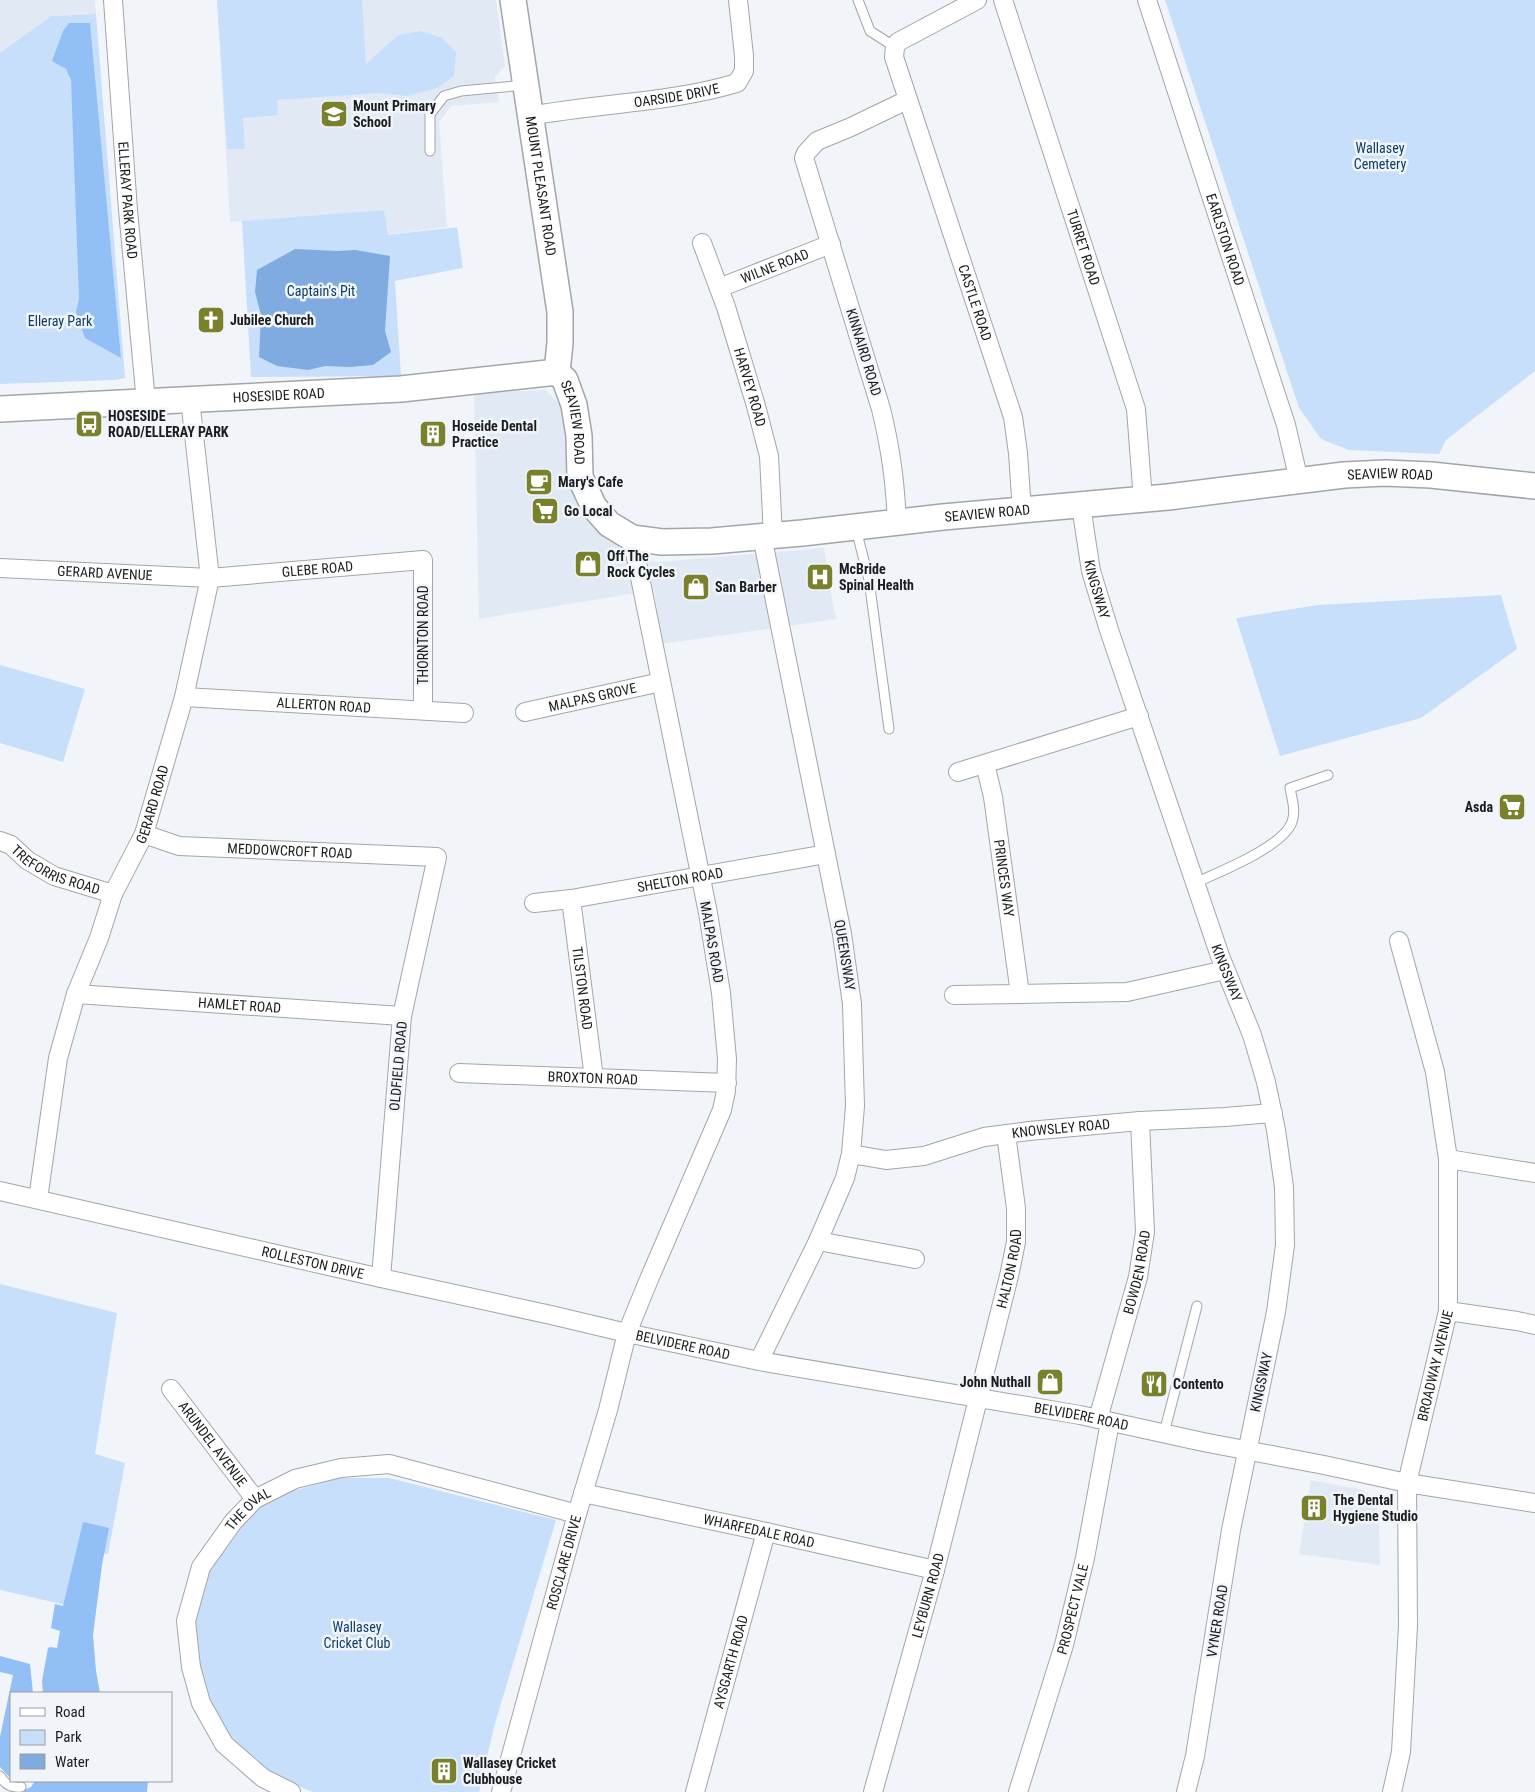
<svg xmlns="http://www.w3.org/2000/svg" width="1535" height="1792" viewBox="0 0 1535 1792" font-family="'Roboto Condensed',sans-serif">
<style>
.built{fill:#e1eaf4}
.green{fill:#c8dffb}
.forest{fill:#92c0f6}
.water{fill:#7fabe0}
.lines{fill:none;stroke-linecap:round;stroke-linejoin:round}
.lane-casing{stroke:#a2a5aa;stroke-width:11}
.street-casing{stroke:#a2a5aa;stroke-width:20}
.secondary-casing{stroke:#a2a5aa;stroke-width:28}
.lane{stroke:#fff;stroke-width:9}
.street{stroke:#fff;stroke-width:18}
.secondary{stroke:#fff;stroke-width:25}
.labels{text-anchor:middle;stroke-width:5;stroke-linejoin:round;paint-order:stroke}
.street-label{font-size:14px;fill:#1a1c1d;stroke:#f1f5f9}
.poi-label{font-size:14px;font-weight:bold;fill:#1a1c1d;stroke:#f1f5f9;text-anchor:start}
.park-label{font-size:14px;fill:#0c3c6c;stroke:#f1f5f9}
</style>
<rect width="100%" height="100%" fill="#f1f5f9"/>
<!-- built -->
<g class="built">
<path d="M0,0h95l1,14 -45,2 -51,37z"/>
<path d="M217,0h279l9,66 -10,11 4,25 -48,4 -12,16 8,105 -59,8 -4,-25 -154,12z"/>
<path d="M545,390l15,14 24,106 40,41 33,11 167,-14 9,58 4,13 -175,25 -8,-54 -175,29 -5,-226z"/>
<path d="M1311,1480l52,10 10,8 6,16 1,51 -81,-11z"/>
</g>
<!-- green -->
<g class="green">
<path d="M217,0h145l4,64 32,-29 23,-4 21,7 14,14 -2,24 -17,12 -30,8 -27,-3 -103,7 1,15 -35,3 2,31h-18z"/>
<path d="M1165,0h370v371l-89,69 -7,14 -90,-4 -28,-11 -22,-31z"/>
<path d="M96,14l29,364 -11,2 -114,4v-331l51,-37z"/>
<path d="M384,210l4,25 69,-8 6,41 -68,13 6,95 -150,1 -9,-156z"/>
<path d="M1501,595l16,54 -96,69 -141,38 -44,-138 82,-13z"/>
<path d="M0,665l85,24 -22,73 -63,-19z"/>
<path d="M0,1284l117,29 -22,141 30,9 -17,91 -29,-4 -13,55 -66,-15z"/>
<path d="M340,1478h49l167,42 -62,207 -15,65h-166l-43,-17 -36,-31 -23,-34 -14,-42 -4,-47 14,-47 20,-34 27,-29 27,-17z"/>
</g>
<!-- forest -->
<g class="forest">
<path d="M69,23h21l31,335 -36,-20 -9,-26 3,-13 -8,-219 -5,-11 -14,-8 11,-30z"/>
<path d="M83,1522l26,6 -7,37 -9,70 3,36 4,22h-57l-1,-12 6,-33 2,-1 7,1 3,-17 -9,-3 4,-24 8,2z"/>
<path d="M0,1656l30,8 3,29h-22v86l-11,-12v-30l13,-62 -13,-3z"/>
<path d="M35,1781h113l-1,11h-128l12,-5z"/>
</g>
<!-- water -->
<path class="water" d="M295,249l42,2 18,-1 35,6 -5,75 6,21 -18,13 -23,2 -25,-1 -17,4 -31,-4 -18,-9 2,-42 -6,-23 2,-22z"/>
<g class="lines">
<!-- lane casing -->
<g class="lane-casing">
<g id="lane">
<path d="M858,0l12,31 25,16"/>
<path d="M430,151v-37l14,-18 17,-5 64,-6"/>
<path d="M856,529l13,51 20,149"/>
<path d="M1195,883c24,-11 88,-36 97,-61 4,-11 0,-23 -2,-34l38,-13"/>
<path d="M1164,1433l33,-127"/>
<path d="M0,1776c5,9 12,12 21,11"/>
</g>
</g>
<!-- street casing -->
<g class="street-casing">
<g id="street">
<path id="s1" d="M113,0l15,210 18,192"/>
<path id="s2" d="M977,0l-79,42 -3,5 -1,10 119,360 5,36 4,58"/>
<path id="s3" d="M1003,0l133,409 7,91"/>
<path id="s4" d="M1147,0l139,425 13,56"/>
<path id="s5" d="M530,116c69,-13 140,-13 207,-33l7,-12v-15l-6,-56"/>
<path id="s6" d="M702,243l24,64 30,99 13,50 4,80"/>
<path id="s7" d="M719,288l112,-44"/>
<path id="s8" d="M1081,506l10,65 18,59 111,326 32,79 14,47 10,48 8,57 1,58 -9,67 -45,218 -36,226 -9,36"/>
<path d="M897,523c-2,-42 -6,-73 -16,-114l-77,-251 2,-5 11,-12 34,-14 56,-27"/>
<path id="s9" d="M0,568l210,10 213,-18v150"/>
<path id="s10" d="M184,697l280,16"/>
<path id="s11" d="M525,712l136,-30"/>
<path id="s12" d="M985,764l8,33 27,197"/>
<path d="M958,772l181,-56"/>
<path id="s13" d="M144,834l35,12 258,11 -35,159 -21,262"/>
<path id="s14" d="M0,841l11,4 16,15 27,16 59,18"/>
<path id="s15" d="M571,899l23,179"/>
<path id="s16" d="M534,903l37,-4 255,-45"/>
<path id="s17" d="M76,994l326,22"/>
<path d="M954,995l173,-3 98,-22"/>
<path id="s18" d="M459,1073l268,10"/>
<path id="s19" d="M851,1154l35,6 38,-4 60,-19 45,-6 111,-10 85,-4 48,-4"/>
<path d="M1448,1159l87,14"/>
<path id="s20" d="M0,1191l381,87 170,37 76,18 132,28 321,54 123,27 121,23 83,18 128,20"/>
<path id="s21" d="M38,1199l20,-141 18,-64 23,-56 14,-44 31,-60 40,-137 26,-119 -20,-179"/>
<path d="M818,1241l97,18"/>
<path d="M1448,1311l69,10 18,4"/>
<path d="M759,1361l59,-120 27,-63 6,-24 4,-48 -3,-102 -10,-70 -80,-398"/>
<path id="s22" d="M171,1389l84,110"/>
<path id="s23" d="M1098,1419l40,-142 7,-45 -5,-111"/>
<path id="s24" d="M583,1493l183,39 169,38"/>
<path id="s25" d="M291,1792l-28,-14 -39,-34 -23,-41 -10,-36 -5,-46 15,-54 32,-45 22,-23 40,-20 46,-11 48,-4 188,50"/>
<path id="s26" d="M501,1792l76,-278 31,-104 19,-77 20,-49 75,-174 4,-19 1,-32 -6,-66 -13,-80 -76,-375"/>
<path id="s27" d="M695,1792l71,-260"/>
<path id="s28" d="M873,1792l62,-222 74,-294 7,-34v-34l-10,-74"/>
<path id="s29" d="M1018,1792l46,-147 21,-87 25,-136"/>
<path id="s30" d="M1392,1792l9,-40 7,-126 -1,-143 41,-172v-152l-13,-87 -36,-131"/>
</g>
</g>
<!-- secondary casing -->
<g class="secondary-casing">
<g id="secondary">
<path id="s31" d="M513,0l47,312v31l-3,29"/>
<path id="s32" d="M557,372l8,8 9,25 5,31 1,41 14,30 15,17 23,14 30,4 50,-1 90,-8 141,-16 225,-20 176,-22 41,-2 46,2 104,11"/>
<path id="s33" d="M0,409l401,-20 156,-17"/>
</g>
</g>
<!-- lane -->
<use href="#lane" class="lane"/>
<!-- street -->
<use href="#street" class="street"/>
<!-- secondary -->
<use href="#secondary" class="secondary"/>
</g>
<!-- icons -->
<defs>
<g id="school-square" transform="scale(1.4375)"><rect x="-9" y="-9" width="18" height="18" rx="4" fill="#7a812c" stroke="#f1f5f9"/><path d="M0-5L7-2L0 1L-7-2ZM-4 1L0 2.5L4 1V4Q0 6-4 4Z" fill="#fff"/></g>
<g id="church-square" transform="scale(1.4375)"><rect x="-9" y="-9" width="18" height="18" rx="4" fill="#7a812c" stroke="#f1f5f9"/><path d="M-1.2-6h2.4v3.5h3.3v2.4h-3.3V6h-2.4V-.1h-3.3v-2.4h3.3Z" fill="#fff"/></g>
<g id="bus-square" transform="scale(1.4375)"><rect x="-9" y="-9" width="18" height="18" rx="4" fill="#7a812c" stroke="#f1f5f9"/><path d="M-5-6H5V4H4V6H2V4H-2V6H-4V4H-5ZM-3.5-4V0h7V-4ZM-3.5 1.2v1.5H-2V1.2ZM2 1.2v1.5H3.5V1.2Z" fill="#fff"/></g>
<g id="building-square" transform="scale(1.4375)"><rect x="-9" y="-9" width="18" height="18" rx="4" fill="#7a812c" stroke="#f1f5f9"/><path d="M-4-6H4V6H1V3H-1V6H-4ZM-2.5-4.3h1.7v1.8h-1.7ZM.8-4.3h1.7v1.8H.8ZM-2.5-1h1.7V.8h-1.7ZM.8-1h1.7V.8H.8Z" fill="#fff"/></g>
<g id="cafe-square" transform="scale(1.4375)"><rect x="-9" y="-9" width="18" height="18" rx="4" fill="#7a812c" stroke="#f1f5f9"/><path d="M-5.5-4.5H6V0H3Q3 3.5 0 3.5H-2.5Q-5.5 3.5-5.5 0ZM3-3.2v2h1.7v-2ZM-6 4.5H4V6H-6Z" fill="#fff"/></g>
<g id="supermarket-square" transform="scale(1.4375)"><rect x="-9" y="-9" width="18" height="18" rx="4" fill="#7a812c" stroke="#f1f5f9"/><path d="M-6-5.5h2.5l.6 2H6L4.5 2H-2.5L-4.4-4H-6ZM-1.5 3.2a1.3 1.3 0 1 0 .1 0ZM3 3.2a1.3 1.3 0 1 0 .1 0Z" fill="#fff"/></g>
<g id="shop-square" transform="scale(1.4375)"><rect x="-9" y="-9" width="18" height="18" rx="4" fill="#7a812c" stroke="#f1f5f9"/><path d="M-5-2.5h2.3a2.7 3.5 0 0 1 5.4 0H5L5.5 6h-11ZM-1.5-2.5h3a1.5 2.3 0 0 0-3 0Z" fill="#fff"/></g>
<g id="hospital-square" transform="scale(1.4375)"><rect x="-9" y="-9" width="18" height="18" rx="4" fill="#7a812c" stroke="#f1f5f9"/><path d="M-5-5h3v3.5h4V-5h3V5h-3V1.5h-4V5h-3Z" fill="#fff"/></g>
<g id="restaurant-square" transform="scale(1.4375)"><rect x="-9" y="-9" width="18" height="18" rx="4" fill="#7a812c" stroke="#f1f5f9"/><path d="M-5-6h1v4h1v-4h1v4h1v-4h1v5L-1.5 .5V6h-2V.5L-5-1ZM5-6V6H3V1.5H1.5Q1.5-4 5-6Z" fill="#fff"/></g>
</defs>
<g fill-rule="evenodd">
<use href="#school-square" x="334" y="114"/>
<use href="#church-square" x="211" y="320"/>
<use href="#bus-square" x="89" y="424"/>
<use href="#building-square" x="433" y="434"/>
<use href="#cafe-square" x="539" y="482"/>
<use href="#supermarket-square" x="545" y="511"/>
<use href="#shop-square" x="588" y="564"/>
<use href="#hospital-square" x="820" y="577"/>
<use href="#shop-square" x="696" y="587"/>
<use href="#supermarket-square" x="1512" y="807"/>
<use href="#shop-square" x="1050" y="1382"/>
<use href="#restaurant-square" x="1154" y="1384"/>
<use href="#building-square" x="1314" y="1508"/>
<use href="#building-square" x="444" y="1771"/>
</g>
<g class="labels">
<!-- street labels -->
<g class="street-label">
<text dy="5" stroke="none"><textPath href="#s5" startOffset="148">OARSIDE DRIVE</textPath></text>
<text dy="5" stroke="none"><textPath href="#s31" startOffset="188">MOUNT PLEASANT ROAD</textPath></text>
<text dy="5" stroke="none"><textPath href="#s1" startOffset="201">ELLERAY PARK ROAD</textPath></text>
<text dy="5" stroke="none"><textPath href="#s4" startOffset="252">EARLSTON ROAD</textPath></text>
<text dy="5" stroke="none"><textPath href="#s3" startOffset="260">TURRET ROAD</textPath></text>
<text dy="5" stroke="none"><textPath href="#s7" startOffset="60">WILNE ROAD</textPath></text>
<text dy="5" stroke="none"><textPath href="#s2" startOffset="364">CASTLE ROAD</textPath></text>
<text transform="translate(864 352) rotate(73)" y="5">KINNAIRD ROAD</text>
<text dy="5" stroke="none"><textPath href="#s6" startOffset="152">HARVEY ROAD</textPath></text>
<text dy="5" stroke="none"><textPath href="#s33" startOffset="279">HOSESIDE ROAD</textPath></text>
<text dy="5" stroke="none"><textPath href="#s32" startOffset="55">SEAVIEW ROAD</textPath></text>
<text dy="5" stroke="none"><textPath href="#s32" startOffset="955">SEAVIEW ROAD</textPath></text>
<text dy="5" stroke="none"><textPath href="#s32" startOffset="550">SEAVIEW ROAD</textPath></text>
<text dy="5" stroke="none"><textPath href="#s9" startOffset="318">GLEBE ROAD</textPath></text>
<text dy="5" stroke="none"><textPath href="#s9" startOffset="105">GERARD AVENUE</textPath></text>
<text dy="5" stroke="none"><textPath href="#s8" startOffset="85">KINGSWAY</textPath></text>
<text transform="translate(423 635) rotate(-90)" y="5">THORNTON ROAD</text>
<text dy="5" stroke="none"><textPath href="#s11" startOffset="69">MALPAS GROVE</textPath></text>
<text dy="5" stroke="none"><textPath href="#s10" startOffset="140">ALLERTON ROAD</textPath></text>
<text dy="5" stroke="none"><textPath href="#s21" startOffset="414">GERARD ROAD</textPath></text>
<text dy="5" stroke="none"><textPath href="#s13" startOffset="148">MEDDOWCROFT ROAD</textPath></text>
<text dy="5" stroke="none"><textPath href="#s14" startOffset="64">TREFORRIS ROAD</textPath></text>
<text dy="5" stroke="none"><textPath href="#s12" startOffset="116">PRINCES WAY</textPath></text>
<text dy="5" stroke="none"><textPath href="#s16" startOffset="148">SHELTON ROAD</textPath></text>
<text transform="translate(712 942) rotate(80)" y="5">MALPAS ROAD</text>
<text transform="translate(845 955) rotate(81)" y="5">QUEENSWAY</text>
<text dy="5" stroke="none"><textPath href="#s8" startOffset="490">KINGSWAY</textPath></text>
<text dy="5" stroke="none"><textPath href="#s15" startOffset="90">TILSTON ROAD</textPath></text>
<text dy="5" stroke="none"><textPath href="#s17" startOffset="164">HAMLET ROAD</textPath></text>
<text transform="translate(398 1066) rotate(-85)" y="5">OLDFIELD ROAD</text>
<text dy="5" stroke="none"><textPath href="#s18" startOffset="134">BROXTON ROAD</textPath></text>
<text dy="5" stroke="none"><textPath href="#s19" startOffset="214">KNOWSLEY ROAD</textPath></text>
<text dy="5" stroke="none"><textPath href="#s20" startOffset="321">ROLLESTON DRIVE</textPath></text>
<text dy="5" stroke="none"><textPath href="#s28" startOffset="541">HALTON ROAD</textPath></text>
<text dy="5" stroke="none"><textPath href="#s23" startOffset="152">BOWDEN ROAD</textPath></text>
<text dy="5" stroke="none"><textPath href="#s20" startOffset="700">BELVIDERE ROAD</textPath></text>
<text dy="5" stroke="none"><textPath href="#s30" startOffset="431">BROADWAY AVENUE</textPath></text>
<text transform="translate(1261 1382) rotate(-78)" y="5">KINGSWAY</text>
<text dy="5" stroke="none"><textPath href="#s20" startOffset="1105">BELVIDERE ROAD</textPath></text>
<text dy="5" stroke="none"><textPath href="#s22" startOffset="69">ARUNDEL AVENUE</textPath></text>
<text dy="5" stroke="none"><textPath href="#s25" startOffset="345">THE OVAL</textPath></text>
<text dy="5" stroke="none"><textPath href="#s24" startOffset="180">WHARFEDALE ROAD</textPath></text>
<text dy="5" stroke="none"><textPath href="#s26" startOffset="238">ROSCLARE DRIVE</textPath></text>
<text dy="5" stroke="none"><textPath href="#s28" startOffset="204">LEYBURN ROAD</textPath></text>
<text dy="5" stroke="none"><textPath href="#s29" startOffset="191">PROSPECT VALE</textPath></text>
<text transform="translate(1217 1621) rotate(-81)" y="5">VYNER ROAD</text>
<text dy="5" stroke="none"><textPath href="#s27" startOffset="135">AYSGARTH ROAD</textPath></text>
</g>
<!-- poi labels -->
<g class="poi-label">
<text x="353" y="111">Mount Primary<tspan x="353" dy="16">School</tspan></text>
<text x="230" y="325">Jubilee Church</text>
<text x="108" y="421">HOSESIDE<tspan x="108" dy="16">ROAD/ELLERAY PARK</tspan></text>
<text x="452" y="431">Hoseide Dental<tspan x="452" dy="16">Practice</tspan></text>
<text x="558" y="487">Mary's Cafe</text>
<text x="564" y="516">Go Local</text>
<text x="607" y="561">Off The<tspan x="607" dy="16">Rock Cycles</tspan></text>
<text x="839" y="574">McBride<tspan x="839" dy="16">Spinal Health</tspan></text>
<text x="715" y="592">San Barber</text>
<text x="1493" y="812" text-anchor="end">Asda</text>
<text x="1031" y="1387" text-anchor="end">John Nuthall</text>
<text x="1173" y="1389">Contento</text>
<text x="1333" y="1505">The Dental<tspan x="1333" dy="16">Hygiene Studio</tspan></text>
<text x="463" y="1768">Wallasey Cricket<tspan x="463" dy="16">Clubhouse</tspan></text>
</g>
<!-- park labels -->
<g class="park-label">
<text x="1380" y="153">Wallasey<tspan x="1380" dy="16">Cemetery</tspan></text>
<text x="321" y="296">Captain's Pit</text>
<text x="60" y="326">Elleray Park</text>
<text x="357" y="1632">Wallasey<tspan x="357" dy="16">Cricket Club</tspan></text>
</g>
</g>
<!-- legend -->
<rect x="10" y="1692" width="162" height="90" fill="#f1f5f9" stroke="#9b9ea1"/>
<rect x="20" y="1708" width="25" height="8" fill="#ffffff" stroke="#9b9ea1"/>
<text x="55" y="1717" font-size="15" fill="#1a1c1d">Road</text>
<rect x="20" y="1730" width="25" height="15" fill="#c8dffb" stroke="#9b9ea1"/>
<text x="55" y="1742" font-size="15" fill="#1a1c1d">Park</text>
<rect x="20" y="1754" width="25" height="15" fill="#7fabe0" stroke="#9b9ea1"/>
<text x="55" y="1767" font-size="15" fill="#1a1c1d">Water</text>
</svg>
